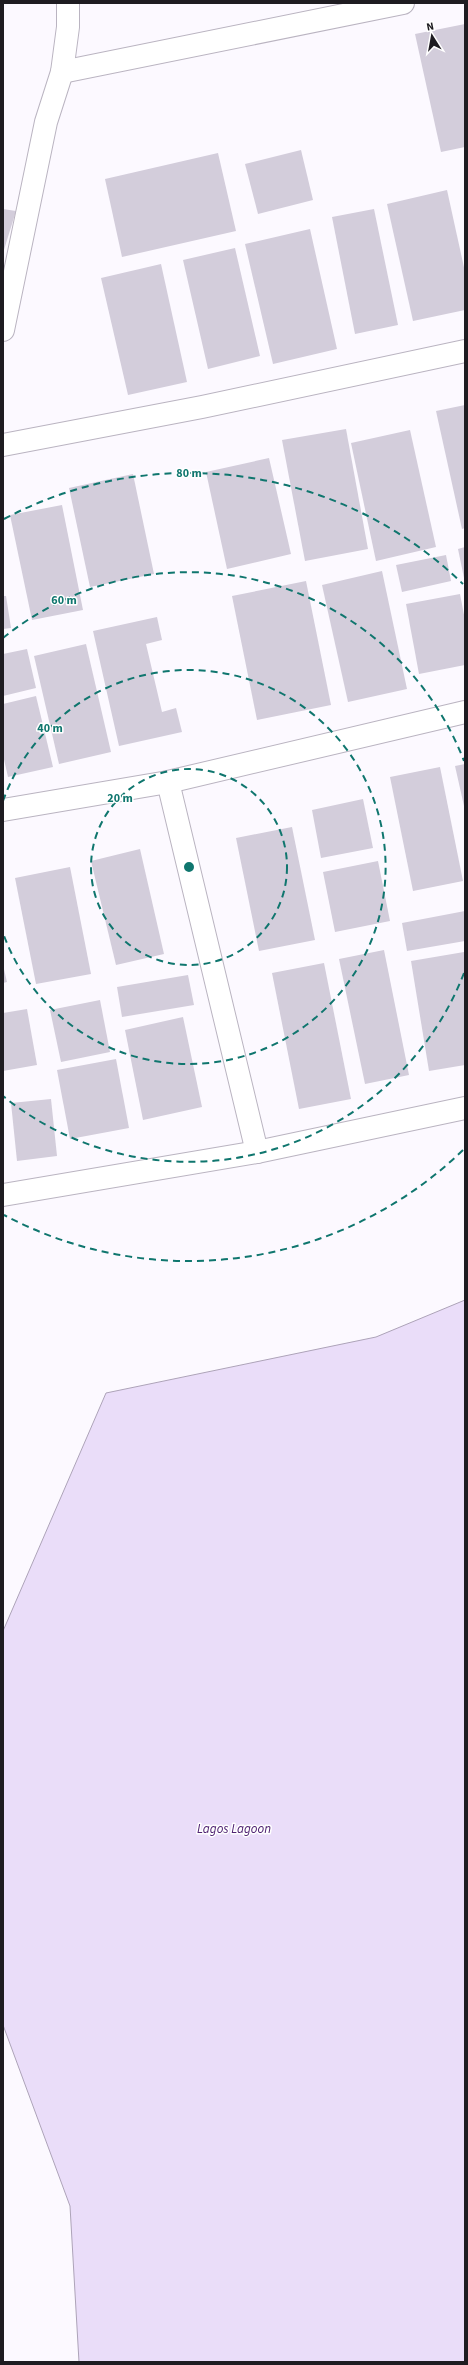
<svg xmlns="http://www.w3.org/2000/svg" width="468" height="2365" viewBox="0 0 468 2365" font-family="'Source Sans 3',sans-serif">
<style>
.water{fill:#eaddf9;stroke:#ada3b8}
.building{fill:#d3cddb}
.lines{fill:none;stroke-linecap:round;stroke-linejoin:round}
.minor-casing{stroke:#bab4c1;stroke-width:24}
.minor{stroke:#fff;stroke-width:22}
.ring{fill:none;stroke:#0f766e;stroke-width:2;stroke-dasharray:7 5}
.labels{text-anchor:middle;stroke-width:3;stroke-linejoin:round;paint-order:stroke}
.water-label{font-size:13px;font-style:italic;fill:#4f2272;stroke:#fff}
.centre{fill:#0f766e;stroke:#fff;stroke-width:2}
.ring-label{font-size:12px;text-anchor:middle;font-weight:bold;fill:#0f766e;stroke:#fff;stroke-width:3;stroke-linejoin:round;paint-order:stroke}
</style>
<rect width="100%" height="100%" fill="#fcf9ff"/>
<!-- water -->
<path class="water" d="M465,1300v1062h-386l-9,-156 -67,-181v-394l103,-238 270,-56z"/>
<!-- building -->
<g class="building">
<path d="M465,24v123l-24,5 -26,-118z"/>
<path d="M301,150l12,50 -55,14 -13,-50z"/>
<path d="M218,153l18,78 -114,26 -17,-78z"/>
<path d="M447,190l18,82v38l-52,11 -26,-117z"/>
<path d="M3,209l13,2 -13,42z"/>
<path d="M374,209l24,116 -43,9 -23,-117z"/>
<path d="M310,229l27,120 -64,15 -28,-120z"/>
<path d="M235,248l25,108 -52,13 -25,-109z"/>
<path d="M161,264l26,118 -59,13 -27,-117z"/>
<path d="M465,405v123l-3,1 -26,-118z"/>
<path d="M346,429l22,120 -63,12 -23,-121z"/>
<path d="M410,430l26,117 -60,14 -25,-118z"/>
<path d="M269,458l22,96 -64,15 -21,-97z"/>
<path d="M133,474l21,100 -64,13 -21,-99z"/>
<path d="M62,505l21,105 -51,10 -22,-105z"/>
<path d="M465,547v31h-1l-6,-29z"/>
<path d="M446,555l5,26 -49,11 -6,-27z"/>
<path d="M382,571l25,118 -59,13 -26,-117z"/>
<path d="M306,581l25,124 -74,15 -25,-124z"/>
<path d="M460,594l5,26v45l-46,9 -13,-70z"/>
<path d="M3,596h3l5,32 -8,1z"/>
<path d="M157,617l5,23 -16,4 16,68 14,-4 6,24 -63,14 -26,-115z"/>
<path d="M86,644l25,108 -52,12 -25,-108z"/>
<path d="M27,649l9,39 -33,8v-42z"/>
<path d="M36,696l17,71 -45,10 -5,-22v-51z"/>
<path d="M465,764v42h-1l-9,-40z"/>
<path d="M440,767l23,114 -50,10 -23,-114z"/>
<path d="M363,799l10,49 -52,10 -9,-48z"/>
<path d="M292,827l23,113 -56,11 -23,-113z"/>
<path d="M140,849l24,105 -48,11 -25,-104z"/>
<path d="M378,861l12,60 -55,11 -12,-60z"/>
<path d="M70,867l21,107 -55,10 -21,-106z"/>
<path d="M465,911v30l-58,10 -5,-28z"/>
<path d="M384,950l25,125 -44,9 -26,-125z"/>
<path d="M464,952l1,113 -36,6 -18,-110z"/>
<path d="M324,963l27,136 -52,10 -27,-136z"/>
<path d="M3,965l4,17 -4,1z"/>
<path d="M188,975l6,30 -72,12 -5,-30z"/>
<path d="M100,1000l10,52 -49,10 -11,-52z"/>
<path d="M27,1009l10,56 -34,6v-58z"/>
<path d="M183,1017l19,90 -59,13 -18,-90z"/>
<path d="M116,1059l13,69 -59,11 -13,-69z"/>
<path d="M51,1099l6,57 -40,5 -6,-58z"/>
</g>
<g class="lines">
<!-- minor casing -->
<g class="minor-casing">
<g id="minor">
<path d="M62,72l341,-69"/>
<path d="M3,330l43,-208 16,-50 6,-45v-24"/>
<path d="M3,445l199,-38 263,-56"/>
<path d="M168,782l89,370"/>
<path d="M3,810l165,-28 297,-70"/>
<path d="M3,1195l254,-43 208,-44"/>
</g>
</g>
<!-- minor -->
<use href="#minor" class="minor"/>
</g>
<!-- distance rings -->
<g class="ring">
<circle cx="189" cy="867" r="98"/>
<path d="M3 801A197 197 0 1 1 3 933"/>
<path d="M464 973A295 295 0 0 1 3 1096M3 638A295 295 0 0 1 464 761"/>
<path d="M463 1150A394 394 0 0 1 4 1215M4 519A394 394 0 0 1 463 584"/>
</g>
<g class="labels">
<!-- water labels -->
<g class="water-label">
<text x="234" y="1833">Lagos Lagoon</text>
</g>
</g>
<circle cx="189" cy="867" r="6" class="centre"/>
<g class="ring-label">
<text x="189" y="477">80 m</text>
<text x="64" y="604">60 m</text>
<text x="50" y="732">40 m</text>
<text x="120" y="802">20 m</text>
</g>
<!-- border -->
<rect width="468" height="2365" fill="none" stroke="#1e1c21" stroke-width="8"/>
<!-- north arrow -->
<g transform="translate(432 36) rotate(349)" stroke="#ffffff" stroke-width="3" paint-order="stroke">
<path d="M0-3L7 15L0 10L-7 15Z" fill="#1e1c21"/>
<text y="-6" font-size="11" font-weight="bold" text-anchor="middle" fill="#1e1c21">N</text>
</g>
</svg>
